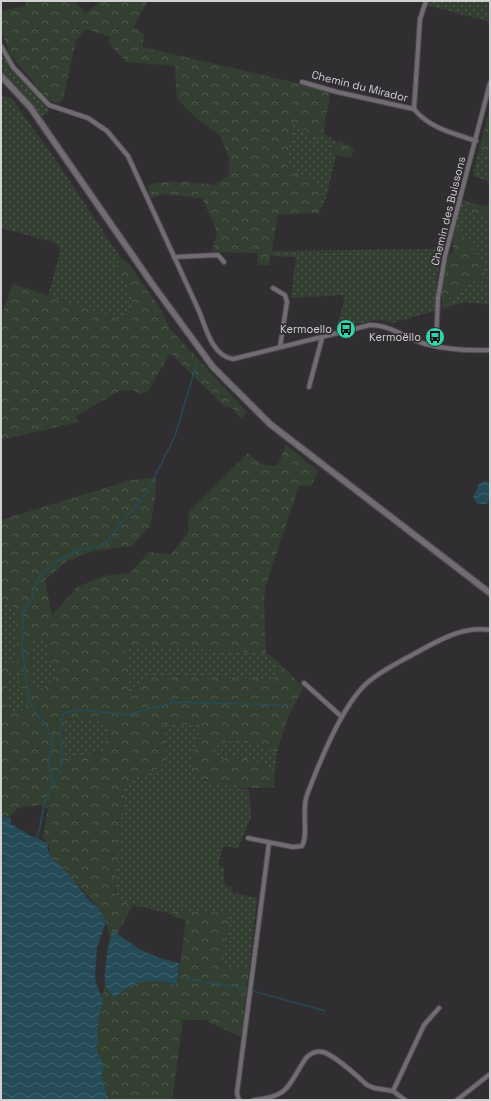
<svg xmlns="http://www.w3.org/2000/svg" width="491" height="1101" viewBox="0 0 491 1101" font-family="'Space Grotesk',sans-serif">
<style>
.grass{fill:url(#grass-dots)}
.forest{fill:url(#forest-crowns);fill-rule:evenodd}
.water{fill:url(#water-waves)}
.lines{fill:none;stroke-linecap:round;stroke-linejoin:round}
.stream{stroke:#254b58;stroke-width:1.5}
.street-casing{stroke:#4d4a4e;stroke-width:6}
.secondary-casing{stroke:#4d4a4e;stroke-width:8}
.street{stroke:#706c71;stroke-width:4}
.secondary{stroke:#706c71;stroke-width:5.5}
.labels{text-anchor:middle;stroke-width:3.5;stroke-linejoin:round;paint-order:stroke}
.street-label{font-size:11px;fill:#d2d0d3;stroke:#312e32}
.poi-label{font-size:11px;fill:#d2d0d3;stroke:#312e32;text-anchor:end}
</style>
<defs>
<pattern id="grass-dots" width="8" height="8" patternUnits="userSpaceOnUse"><rect width="8" height="8" fill="#334031"/><path d="M2 2h.1M6 6h.1" fill="none" stroke="#505b4e" stroke-width="1.8" stroke-linecap="round"/></pattern>
<pattern id="forest-crowns" width="20" height="18" patternUnits="userSpaceOnUse"><rect width="20" height="18" fill="#334031"/><path d="M2 6a3 3 0 1 1 6 0M12 15a3 3 0 1 1 6 0" fill="none" stroke="#505b4e"/></pattern>
<pattern id="water-waves" width="16" height="10" patternUnits="userSpaceOnUse"><rect width="16" height="10" fill="#254b58"/><path d="M0 5q4-4 8 0t8 0" fill="none" stroke="#44646f"/></pattern>
</defs>
<rect width="100%" height="100%" fill="#312e32"/>
<!-- grass -->
<g class="grass">
<path d="M429,1h61v21l-64,-17z"/>
<path d="M1,55l47,53v5l-6,3 -41,-45z"/>
<path d="M1,95l11,4 43,60 65,98 -4,15 12,14 5,19 -13,15 -72,-24 12,-43 -1,-7 -6,-4 -52,-14z"/>
<path d="M293,122l25,18 5,-7 14,10 -5,8 4,4 -10,43 -7,15 4,-25 -36,-22z"/>
<path d="M490,147v35l-17,-6 4,-18z"/>
<path d="M462,200l3,1 7,12 18,7v85l-25,-3 -14,4 -1,-10 8,-2 11,-12h17c0,-21 -16,-38 -28,-54l-5,8z"/>
<path d="M443,249l-6,27 -2,35 -43,12 -10,-3 -13,1 -32,8 8,-34 -54,3 5,-41 -25,-1v-5z"/>
<path d="M1,602l14,2 2,58 -15,3z"/>
<path d="M31,638h15l2,17 10,20 -20,19 -6,-6z"/>
<path d="M125,645l141,8 11,8 -3,25 -147,7 3,-15z"/>
<path d="M19,671l7,38 -19,4 -1,-39z"/>
<path d="M65,719l44,3 -5,30 -39,7z"/>
<path d="M200,723l5,58 44,9 2,27 -13,31 -15,-2 -5,20 6,1v15l2,4 7,1 -1,6 25,5 -8,72 -26,-3 6,-54 -56,-3 -1,4 -39,-9 -18,-7 5,-76 4,-12v-20l12,-13 30,-11 -1,-41z"/>
<path d="M231,739l22,4 24,9 -2,18c-22,-9 -32,-16 -58,-10l-2,-13z"/>
</g>
<!-- forest -->
<g class="forest">
<path d="M27,1h47l12,12 14,-12h48l-15,26 11,7 -2,13 189,44 -8,42 -5,7 -25,-17 -6,43 36,22 -4,25 -41,2 -9,50h-11l-1,-12 -45,-1 5,-20 -15,-34 -40,-4 -11,4 -4,-12c20,-8 46,-3 67,-1l15,-10v-16l-9,-24 -22,-15 -21,-21 -2,-33 -49,-4 -18,-20 3,-5 -25,-8 -10,11 -13,59 -4,4 -9,-2 -39,-45 -10,-25v-20l24,-5z"/>
<path d="M488,114h2v33l-13,11z"/>
<path d="M340,141l14,7 -3,10 -15,-3 -4,-4z"/>
<path d="M465,201l21,5 4,-4v18l-18,-7z"/>
<path d="M458,228c12,16 28,33 28,54h-17l-11,12 -8,2 1,10 -9,3v-25l7,-30 4,-1v-17z"/>
<path d="M120,257l8,6 31,43 11,23 77,83 -6,7 -9,-11 -8,-2 -54,-53 -22,38 -8,3 -7,-4h-12l-45,26 3,6 -78,18v-124l12,-32 107,35 13,-14 -5,-19 -12,-14z"/>
<path d="M286,445l32,26 -7,15h-12l-34,102 -1,14 2,51 -141,-7 5,33 -3,14h8l12,-17 114,2 12,7 4,-24 26,26 -16,33 -10,32 -25,-9 -21,-4 -16,8 3,12c25,-5 34,1 57,11l-1,17c-30,3 -58,0 -84,-15l10,-49 -35,2 1,41 -30,11 -12,13v20l-4,12 -5,76 18,7 -16,29 -4,-2 -3,6 -4,-16 -6,-13 -49,-52 -3,-14 -5,-5 5,-29 -8,-4 -22,3 -9,9 -8,-1v-205l1,53 15,-3 -2,-57 -14,-2v-82l130,-40 25,-3 -1,22 -5,27 -18,20 -38,5 -27,10 -22,19 7,36 25,-29 27,-11 26,-3 19,-21 21,3 18,-22 1,-21 59,-59c10,9 16,14 30,12zM31,638l15,1 2,16 10,20 -20,19 -6,-7zM19,671l7,38 -19,4 -1,-39zM65,719l44,3 -5,30 -39,7z"/>
<path d="M173,910l56,3 -6,54 26,3 -8,67 -36,-17h-22l-11,80h-72l-12,-51 11,-34 6,-33 4,10 6,6c23,-21 34,-19 62,-13l9,-65 -14,-4z"/>
</g>
<!-- water -->
<g class="water">
<path d="M485,481l5,1v19l-4,3h-8l-5,-6 6,-14z"/>
<path d="M1,816l10,2v6l20,12 17,7 -1,5 4,9 16,16 23,28 9,7 7,14 -9,25 -2,28 1,8 7,17 -4,15 -2,20 2,6 -4,6 9,19 -3,11 8,23h-108z"/>
<path d="M113,931c27,18 33,25 66,32l-2,22c-26,-7 -42,-6 -62,13 -5,-4 -9,-9 -10,-16 -1,-11 3,-42 8,-51z"/>
</g>
<g class="lines">
<!-- stream -->
<g class="stream">
<path d="M117,713l9,2 49,-13 109,3"/>
<path d="M53,784c18,-19 0,-49 11,-71l14,-3 35,3"/>
<path d="M36,839l4,-12 4,-23 9,-20 -4,-21 3,-22 -7,-17 -10,-12 -6,-10 -7,-56 1,-33 10,-16 5,-18 18,-17 24,-13 23,-3 44,-54 28,-56 21,-70"/>
<path d="M185,978l61,11"/>
<path d="M253,991l72,20"/>
</g>
<!-- street casing -->
<g class="street-casing">
<g id="street">
<path d="M1,46l12,21 36,38 39,13 19,13 21,25 71,155c7,17 13,45 34,48l137,-34c21,0 36,13 55,19 20,5 45,7 65,6"/>
<path d="M302,82l35,10 77,17c15,19 39,24 62,32"/>
<path d="M414,109l6,-90 6,-18"/>
<path d="M174,257l44,-2 6,7"/>
<path d="M273,288l12,7 2,7 -7,45"/>
<path d="M436,345l2,-47 7,-42 45,-173"/>
<path d="M309,387l13,-49"/>
<path d="M304,683l38,34"/>
<path d="M248,838l45,9 9,-1c7,-13 -1,-36 5,-51 12,-32 35,-90 60,-112 16,-14 37,-23 54,-33 22,-12 44,-24 69,-20"/>
<path d="M393,1091l31,-66 15,-17"/>
<path d="M239,1100l-2,-7 32,-250"/>
<path d="M254,1100c37,-4 33,-14 52,-42 5,-5 10,-8 17,-6 13,4 33,23 44,33l7,3 19,3 12,9"/>
<path d="M457,1100l33,-26"/>
</g>
</g>
<!-- secondary casing -->
<g class="secondary-casing">
<path id="secondary" d="M1,76l29,31 123,178 60,82 57,57 220,169"/>
</g>
<!-- street -->
<use href="#street" class="street"/>
<!-- secondary -->
<use href="#secondary" class="secondary"/>
</g>
<!-- icons -->
<defs>
<g id="bus-disc" transform="scale(1)"><circle r="9.5" fill="#2ed4aa" stroke="#312e32"/><path d="M-5-6H5V4H4V6H2V4H-2V6H-4V4H-5ZM-3.5-4V0h7V-4ZM-3.5 1.2v1.5H-2V1.2ZM2 1.2v1.5H3.5V1.2Z" fill="#111"/></g>
</defs>
<g fill-rule="evenodd">
<use href="#bus-disc" x="346" y="329"/>
<use href="#bus-disc" x="435" y="337"/>
</g>
<g class="labels">
<!-- street labels -->
<g class="street-label">
<text transform="translate(360 86) rotate(14)" y="4">Chemin du Mirador</text>
<text transform="translate(448 211) rotate(-76)" y="4">Chemin des Buissons</text>
</g>
<!-- poi labels -->
<g class="poi-label">
<text x="332" y="333">Kermoello</text>
<text x="421" y="341">Kermoëllo</text>
</g>
</g>
<!-- border -->
<rect width="491" height="1101" fill="none" stroke="#d2d0d3" stroke-width="4"/>
</svg>
